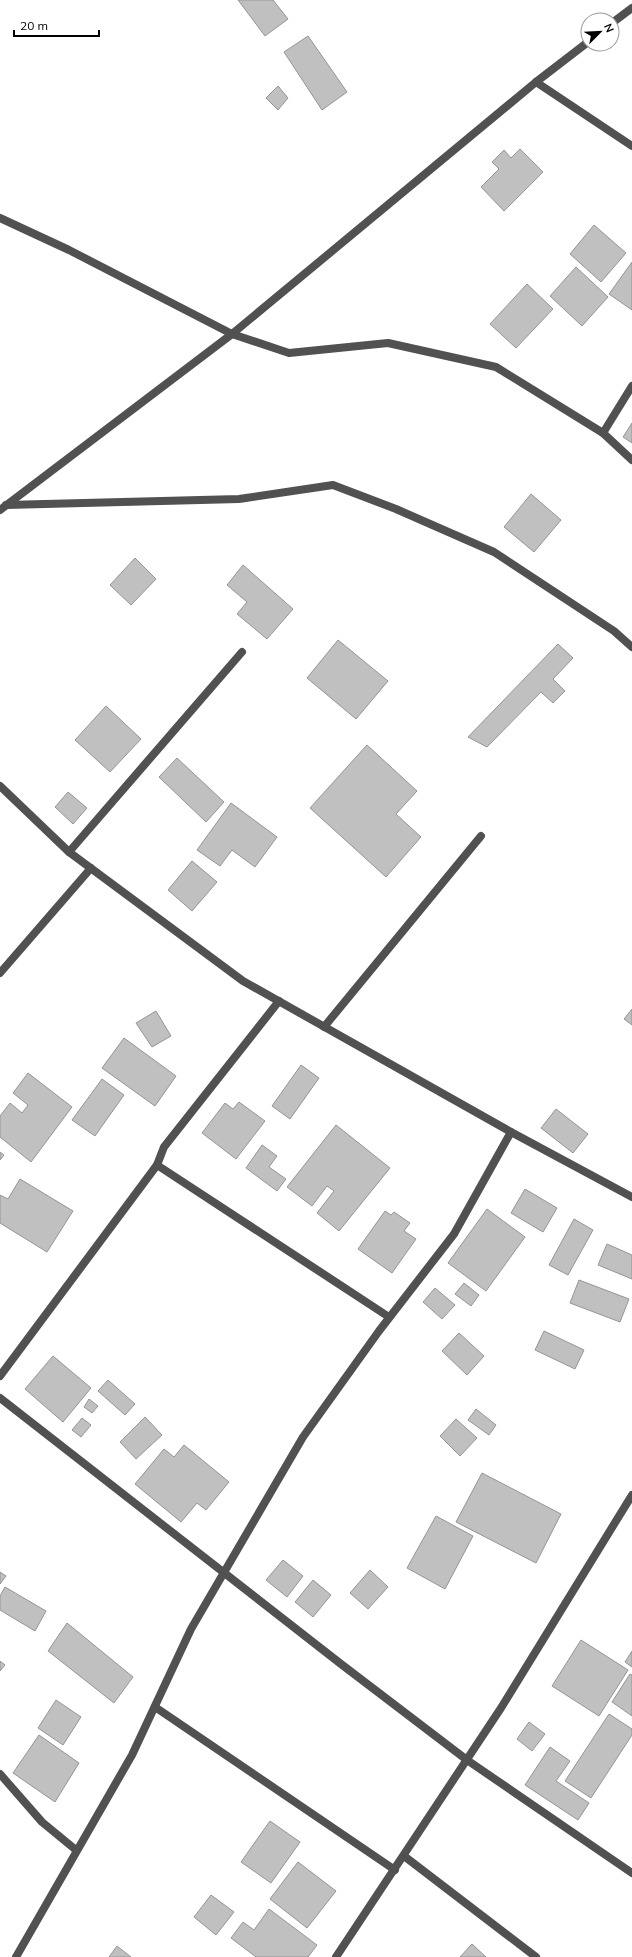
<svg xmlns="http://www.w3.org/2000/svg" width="632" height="1957" viewBox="0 0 632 1957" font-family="Mulish,sans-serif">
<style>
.building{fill:#c0c0c0;stroke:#959595}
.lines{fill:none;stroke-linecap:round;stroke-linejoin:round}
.minor{stroke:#515151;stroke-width:8}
</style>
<rect width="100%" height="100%" fill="#fff"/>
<!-- building -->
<g class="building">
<path d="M238,0h35l15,19 -23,17z"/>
<path d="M308,36l39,56 -25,18 -38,-58z"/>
<path d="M278,86l10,12 -10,12 -12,-12z"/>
<path d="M520,149l23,23 -39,39 -23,-24 18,-18 -7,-7 12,-12 7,8z"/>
<path d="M594,225l32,28 -25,29 -31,-28z"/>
<path d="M632,262v48l-23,-16z"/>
<path d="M576,267l32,30 -26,29 -32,-30z"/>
<path d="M527,284l26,25 -37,39 -26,-24z"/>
<path d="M632,423v20l-9,-6z"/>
<path d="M531,494l30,26 -27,32 -30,-25z"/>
<path d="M135,558l21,21 -25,26 -21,-20z"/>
<path d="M243,565l50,44 -26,30 -30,-25 10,-12 -20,-17z"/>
<path d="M338,640l50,41 -32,38 -49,-41z"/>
<path d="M558,644l15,14 -20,21 12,12 -12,12 -12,-11 -54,55 -19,-10z"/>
<path d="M106,706l35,33 -31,33 -35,-32z"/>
<path d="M367,745l50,46 -21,23 25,23 -35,40 -76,-69z"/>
<path d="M177,758l47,44 -18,20 -47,-45z"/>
<path d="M68,792l19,16 -14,16 -18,-17z"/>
<path d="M231,803l46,34 -22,30 -23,-17 -12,16 -23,-16z"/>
<path d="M192,861l25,21 -25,29 -24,-21z"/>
<path d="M632,1009v16l-8,-6z"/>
<path d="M156,1011l15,25 -19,11 -16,-24z"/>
<path d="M124,1038l52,38 -21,30 -53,-38z"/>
<path d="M301,1065l18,13 -29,41 -18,-13z"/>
<path d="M28,1073l44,34 -41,55 -31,-25v-21l10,-13 12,10 6,-8 -15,-12z"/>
<path d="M102,1079l22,16 -29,41 -23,-16z"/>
<path d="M239,1102l26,19 -29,38 -34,-26 23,-30 8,6z"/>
<path d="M556,1109l32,25 -15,19 -32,-25z"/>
<path d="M336,1125l54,43 -51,63 -22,-18 17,-22 -7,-5 -15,20 -25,-19z"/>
<path d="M262,1145l15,11 -8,11 17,12 -9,12 -31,-23z"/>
<path d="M0,1152l4,3 -4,5z"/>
<path d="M20,1179l53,32 -26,41 -47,-29v-28l8,4z"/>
<path d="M525,1189l32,19 -14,24 -32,-19z"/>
<path d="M487,1209l38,28 -39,54 -38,-28z"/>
<path d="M385,1211l6,4 3,-3 16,11 -6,8 12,8 -24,34 -34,-24z"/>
<path d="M574,1219l19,11 -25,45 -19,-10z"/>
<path d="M607,1244l25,11v24l-34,-14z"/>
<path d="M579,1280l50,19 -9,23 -50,-19z"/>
<path d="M464,1283l15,12 -8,11 -16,-12z"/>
<path d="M435,1288l20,17 -13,14 -19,-17z"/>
<path d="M544,1331l40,19 -9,19 -40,-19z"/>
<path d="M459,1333l25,23 -17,19 -25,-24z"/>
<path d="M53,1356l38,32 -28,34 -38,-33z"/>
<path d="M108,1380l27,24 -10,11 -27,-24z"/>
<path d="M89,1399l9,7 -6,7 -8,-6z"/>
<path d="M476,1409l20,16 -7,10 -21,-15z"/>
<path d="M145,1417l17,18 -26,24 -16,-17z"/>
<path d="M82,1418l9,7 -10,12 -9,-7z"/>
<path d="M456,1419l21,19 -17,18 -20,-20z"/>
<path d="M184,1445l45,37 -23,28 -9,-7 -16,19 -46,-38 29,-35 10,8z"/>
<path d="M482,1473l79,41 -25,49 -80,-41z"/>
<path d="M436,1516l37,20 -28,53 -38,-21z"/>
<path d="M283,1560l20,16 -16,21 -21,-17z"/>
<path d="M370,1570l18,17 -20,22 -18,-16z"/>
<path d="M0,1572l6,4 -6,8z"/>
<path d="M313,1580l18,15 -18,22 -18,-15z"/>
<path d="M5,1587l41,24 -11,20 -35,-21v-14z"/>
<path d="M67,1623l66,54 -19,26 -66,-52z"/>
<path d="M581,1640l47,30 -29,46 -47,-30z"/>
<path d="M632,1651v16l-7,-5z"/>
<path d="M0,1661l5,4 -5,6z"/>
<path d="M630,1674l2,1v41l-20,-14z"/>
<path d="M56,1700l25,17 -18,28 -25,-17z"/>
<path d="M609,1714l23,15v6l-41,63 -26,-17z"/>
<path d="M529,1722l16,12 -13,17 -15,-12z"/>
<path d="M39,1735l40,28 -24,39 -42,-29z"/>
<path d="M550,1747l20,14 -14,20 33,22 -11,17 -53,-35z"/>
<path d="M270,1821l30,21 -29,41 -30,-21z"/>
<path d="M298,1862l38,29 -29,37 -37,-29z"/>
<path d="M211,1895l23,17 -18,23 -22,-18z"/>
<path d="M269,1909l48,36 -9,12h-52l-25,-19 12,-16 11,8z"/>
<path d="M472,1944l14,13h-26z"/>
<path d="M117,1946l14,11h-22z"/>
</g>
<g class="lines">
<!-- minor -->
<g class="minor">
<path d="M612,23l20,-15"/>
<path d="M536,82l96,64"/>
<path d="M0,218l69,32 163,84 57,19 99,-10 108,24 107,66 29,27"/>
<path d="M603,433l29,-47"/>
<path d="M6,505l233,-6 94,-14 63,24 98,43 120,79 18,16"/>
<path d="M0,510l232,-176 304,-252 52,-40"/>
<path d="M0,786l69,66 174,129 268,151 121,65"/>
<path d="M69,852l173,-200"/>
<path d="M0,973l91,-105"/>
<path d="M324,1027l157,-191"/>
<path d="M157,1165l232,152"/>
<path d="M0,1376l157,-211 7,-18 115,-146"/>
<path d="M0,1398l341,266 126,96 165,113"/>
<path d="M155,1707l240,163"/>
<path d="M0,1774l42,48 34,28"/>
<path d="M404,1856l132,101"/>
<path d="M16,1957l116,-202 59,-126 112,-192 76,-106 75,-97 57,-102"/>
<path d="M336,1957l165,-249 131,-213"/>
</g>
</g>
<!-- north arrow -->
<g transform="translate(600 32) rotate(66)"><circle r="19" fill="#ffffff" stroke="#999999"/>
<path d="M0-3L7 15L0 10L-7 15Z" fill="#000000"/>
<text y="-6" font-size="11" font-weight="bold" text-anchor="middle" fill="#000000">N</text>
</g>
<!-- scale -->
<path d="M14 30v6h85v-6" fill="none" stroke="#000000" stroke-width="2"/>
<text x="20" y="30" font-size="12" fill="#000000" stroke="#ffffff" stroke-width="3" paint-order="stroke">20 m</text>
</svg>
